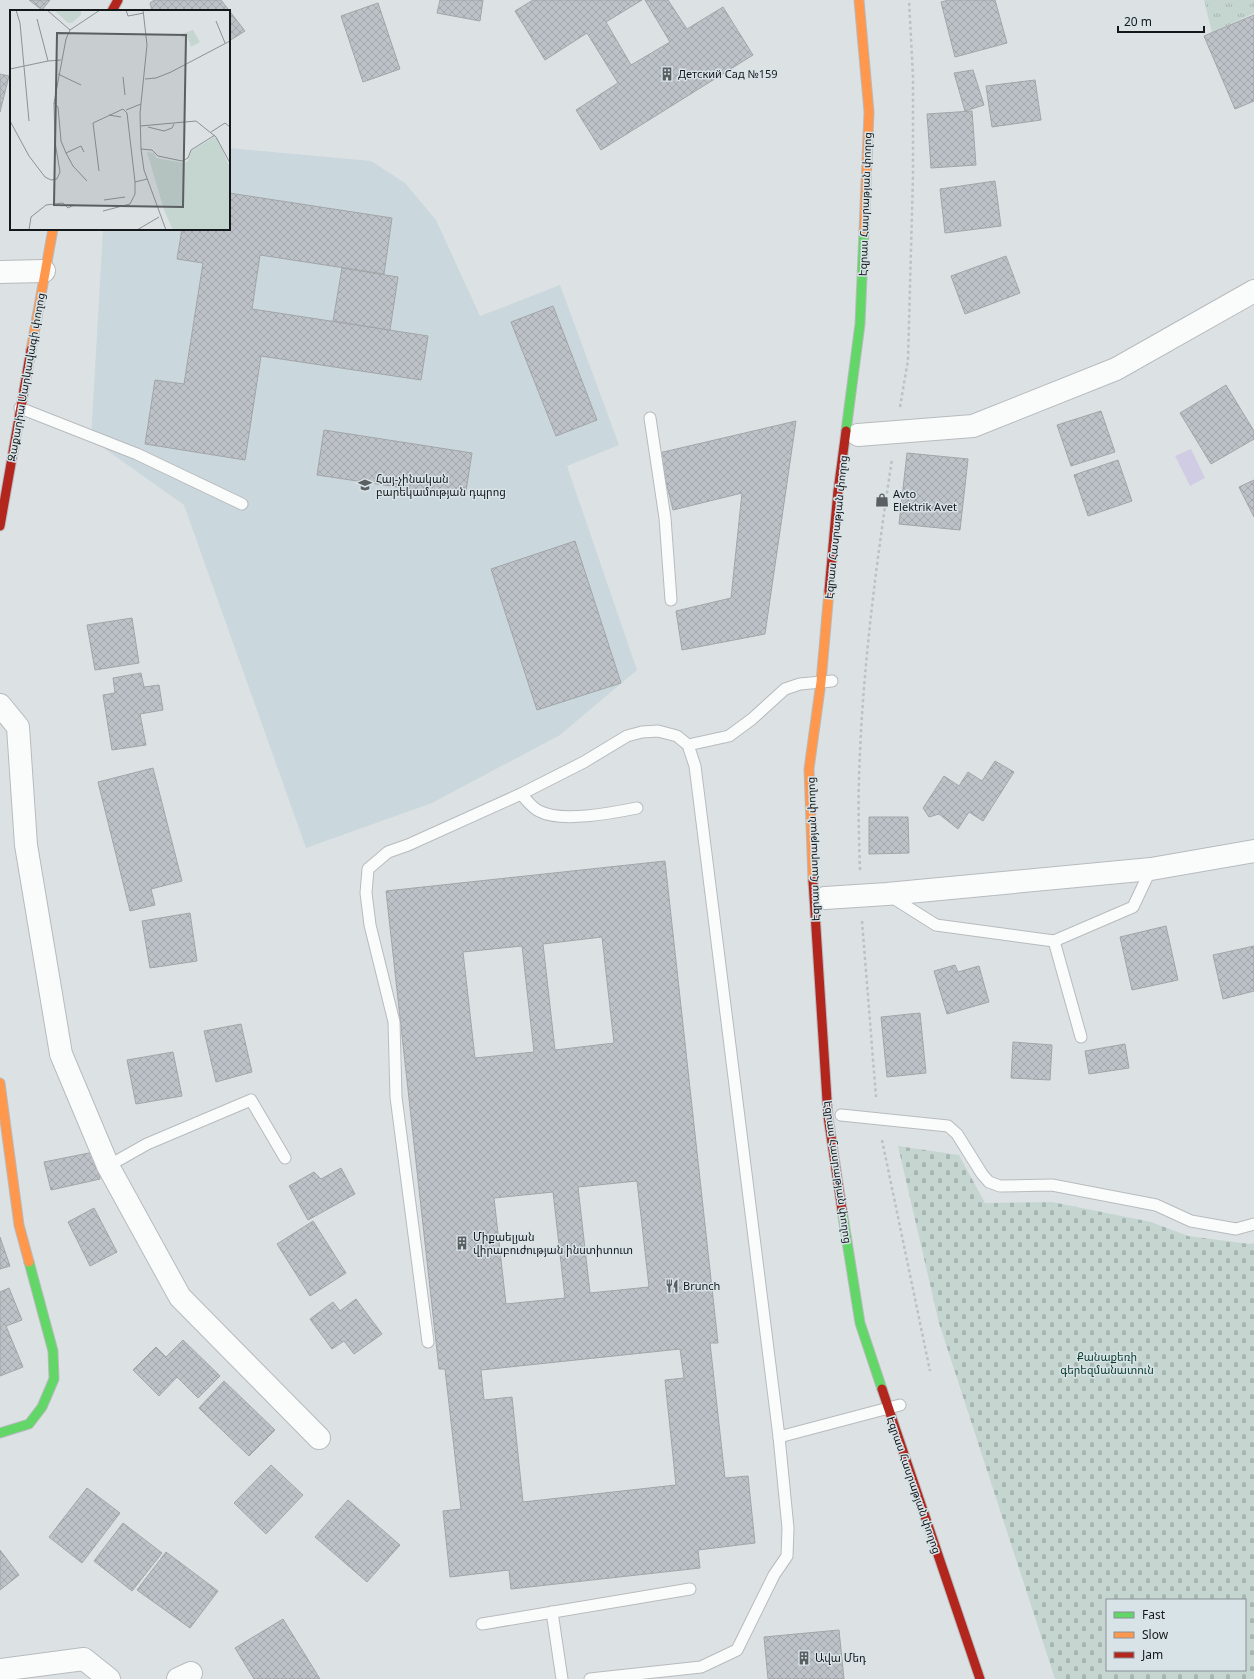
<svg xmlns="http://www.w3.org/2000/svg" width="1254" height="1679" viewBox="0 0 1254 1679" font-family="'Noto Sans','Noto Sans Armenian',sans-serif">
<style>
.built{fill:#cad7dd}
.grass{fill:url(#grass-tufts)}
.cemetery{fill:url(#cemetery-stones);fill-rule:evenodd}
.water{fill:#cfcce3}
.building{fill:url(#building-cross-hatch);stroke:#a2a6a8;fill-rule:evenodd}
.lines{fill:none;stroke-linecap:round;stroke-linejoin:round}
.lane-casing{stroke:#b7bbbd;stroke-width:13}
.street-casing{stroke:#b7bbbd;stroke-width:24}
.fast-casing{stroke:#b7bbbd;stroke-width:11}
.slow-casing{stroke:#b7bbbd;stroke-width:11}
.jam-casing{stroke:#b7bbbd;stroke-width:11}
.path{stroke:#bec0c1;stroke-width:2.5;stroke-dasharray:3 3;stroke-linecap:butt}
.lane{stroke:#fafbfb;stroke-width:11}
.street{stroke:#fafbfb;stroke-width:22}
.fast{stroke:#63d668;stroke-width:9}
.slow{stroke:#ff974d;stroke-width:9}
.jam{stroke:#b3261e;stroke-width:9}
.labels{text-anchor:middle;stroke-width:3;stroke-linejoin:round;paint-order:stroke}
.poi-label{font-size:11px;fill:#14181a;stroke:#d8e3e8;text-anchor:start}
.street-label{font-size:11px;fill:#14181a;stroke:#d8e3e8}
.park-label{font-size:11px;fill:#0a3c2b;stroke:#d8e3e8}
.inset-road{fill:none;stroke:#8c9193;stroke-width:1}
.view{fill:#5a5f61;fill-opacity:0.15;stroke:#5a5f61;stroke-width:2}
.inset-edge{fill:none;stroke:#14181a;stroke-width:2}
</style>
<defs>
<pattern id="grass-tufts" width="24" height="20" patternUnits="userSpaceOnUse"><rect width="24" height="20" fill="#c5d5d0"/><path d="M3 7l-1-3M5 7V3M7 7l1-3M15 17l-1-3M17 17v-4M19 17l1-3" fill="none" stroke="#a8b6b2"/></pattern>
<pattern id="cemetery-stones" width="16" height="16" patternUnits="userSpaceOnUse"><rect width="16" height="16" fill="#c5d5d0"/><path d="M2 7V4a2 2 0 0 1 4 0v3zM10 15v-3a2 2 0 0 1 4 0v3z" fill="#a8b6b2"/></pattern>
<pattern id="building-cross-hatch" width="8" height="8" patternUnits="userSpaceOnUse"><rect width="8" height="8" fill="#bdc2c8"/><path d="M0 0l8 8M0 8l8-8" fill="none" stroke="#a2a6ab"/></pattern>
</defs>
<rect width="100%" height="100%" fill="#dce2e4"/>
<!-- built -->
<path class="built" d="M229,148l142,13 34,22 31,37 44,96 80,-31 59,160 -52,21 70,204 -77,65 -128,68 -126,45 -122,-343 -93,-66 12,-210h126z"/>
<!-- grass -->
<path class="grass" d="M1204,0h50v13l-42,20z"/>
<!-- cemetery -->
<path class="cemetery" d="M898,1146l61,9 26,48 67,-1 99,20 37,14 62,8 4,-1v436h-199l-116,-356zM1107,1600h138v70h-138z"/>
<!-- water -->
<path class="water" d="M1191,449l14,29 -15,8 -15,-30z"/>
<!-- building -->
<g class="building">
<path d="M29,0h21l-8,10z"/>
<path d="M154,0h67l24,31 -16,10v-30h-77l-2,-8z"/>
<path d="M440,0h43l-3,21 -43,-8z"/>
<path d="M533,0h109l-36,22 25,43 39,-23 -25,-42h23l19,29 36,-22 30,48 -152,95 -25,-40 42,-27 -31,-50 -42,27 -30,-49z"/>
<path d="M949,0h46l12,43 -52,14 -14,-55z"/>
<path d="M378,3l22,66 -37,13 -22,-66z"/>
<path d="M1254,15v86l-19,8 -31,-73z"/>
<path d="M973,70l11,35 -19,6 -11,-38z"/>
<path d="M0,74l9,2 -9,36z"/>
<path d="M1035,80l6,40 -49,7 -6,-41z"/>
<path d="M972,111l4,54 -45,3 -4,-54z"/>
<path d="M995,181l6,45 -56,7 -5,-44z"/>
<path d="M229,193l163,25 -8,56 -124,-19 -8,54 176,27 -7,44 -160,-24 -16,104 -100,-16 10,-64 29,4 19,-121 -26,-4 5,-30h47z"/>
<path d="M1006,256l14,37 -55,21 -14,-38z"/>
<path d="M342,268l56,9 -8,53 -57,-9z"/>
<path d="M553,306l44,114 -41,16 -45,-114z"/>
<path d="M1226,385l28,46v8l-43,25 -31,-51z"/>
<path d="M1101,411l14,41 -44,14 -14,-41z"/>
<path d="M796,421l-31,213 -83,16 -6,-39 55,-13 11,-105 -69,17 -14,-57z"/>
<path d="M324,430l148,23 -7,44 -148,-22z"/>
<path d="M907,453l61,6 -8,71 -61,-6z"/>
<path d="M1118,460l14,41 -44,15 -14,-41z"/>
<path d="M1254,480v37l-15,-30z"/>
<path d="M575,541l46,142 -84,27 -46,-141z"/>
<path d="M132,618l7,45 -44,7 -8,-45z"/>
<path d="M141,673l3,14 15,-2 4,25 -23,4 6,31 -34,5 -9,-55 12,-2 -2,-15z"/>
<path d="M995,761l19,11 -31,49 -14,-9 -11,17 -19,-15 -10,3 -6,-9 21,-32 15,10 9,-14 14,9z"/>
<path d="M153,768l29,113 -31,8 4,16 -25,6 -32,-129z"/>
<path d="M869,817h39l1,36 -40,1z"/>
<path d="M665,861l53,482h-8l15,135 23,-2 7,67 -57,7 2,18 -189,21 -2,-19 -59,7 -7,-66 18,-2 -16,-140h-6l-53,-478zM602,937l12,106 -59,7 -12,-106zM522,946l12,106 -59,6 -12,-106zM637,1181l12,106 -59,6 -12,-106zM553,1192l12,106 -59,6 -12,-106zM680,1349l4,29 -19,2 11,105 -153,17 -11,-105 -28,3 -3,-30z"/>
<path d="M190,913l7,48 -47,7 -8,-47z"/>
<path d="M1166,926l12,54 -46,10 -12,-53z"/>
<path d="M1254,946v45l-31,8 -10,-44z"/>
<path d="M955,965l3,7 21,-6 10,36 -42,12 -13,-43z"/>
<path d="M920,1013l6,60 -39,4 -6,-60z"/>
<path d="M241,1024l11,48 -36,10 -12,-51z"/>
<path d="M1013,1042l39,3 -2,35 -39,-2z"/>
<path d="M1125,1044l4,24 -40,6 -4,-23z"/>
<path d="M173,1052l9,44 -46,8 -9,-44z"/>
<path d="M94,1152l6,27 -49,11 -7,-28z"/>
<path d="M341,1168l14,26 -47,26 -19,-34 25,-14 7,7z"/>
<path d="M94,1208l23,44 -27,14 -22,-44z"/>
<path d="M313,1221l33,52 -36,23 -33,-52z"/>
<path d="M0,1237l10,29 -10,3z"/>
<path d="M9,1288l13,32 -16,6 17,41 -23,9v-84z"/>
<path d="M356,1299l26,35 -28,20 -10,-13 -12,8 -22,-30 23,-17 7,9z"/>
<path d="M183,1340l37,36 -22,22 -21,-21 -18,19 -26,-26 23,-23 10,10z"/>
<path d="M224,1381l51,49 -26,26 -50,-48z"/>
<path d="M271,1465l32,30 -37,39 -32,-31z"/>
<path d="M87,1488l33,25 -38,50 -33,-26z"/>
<path d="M348,1500l52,45 -33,37 -52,-45z"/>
<path d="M123,1523l39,30 -30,38 -38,-30z"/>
<path d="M0,1550l19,25 -19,15z"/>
<path d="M166,1552l52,39 -28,37 -53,-38z"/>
<path d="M283,1619l37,60h-66l-19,-31z"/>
<path d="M839,1630l5,49h-76l-4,-42z"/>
</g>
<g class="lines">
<!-- lane casing -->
<g class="lane-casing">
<g id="lane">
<path d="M20,408l117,46 105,50"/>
<path d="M650,418l15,100 6,82"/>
<path d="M688,745l41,-9 23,-17 33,-30 15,-5 32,-3"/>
<path d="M521,794c5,5 11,14 18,17 22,12 73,2 98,-3"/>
<path d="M890,896l46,29 118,16 79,-34 18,-38"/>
<path d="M1054,941l27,96"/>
<path d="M841,1115l107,11 9,8 25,40 7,8 11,4 52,-1 104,20 35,16 45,8 18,-5"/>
<path d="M108,1166l39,-22 104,-44 34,58"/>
<path d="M428,1342l-32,-245 -2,-75 -24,-97 -4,-32 2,-24 20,-17 20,-7 113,-51 63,-32 43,-26 15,-4 16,-1 19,5 11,9 7,21 84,671 121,-32"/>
<path d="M552,1612l10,67"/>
<path d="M482,1624l208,-35"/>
<path d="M590,1679l111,-12 36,-17 37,-75 13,-19 1,-28 -9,-91"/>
</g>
</g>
<!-- street casing -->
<g class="street-casing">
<g id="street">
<path d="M0,272l44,-1"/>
<path d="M858,435l115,-9 143,-57 138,-78"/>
<path d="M0,705l18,22 8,118 35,209 47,112 72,131 139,141"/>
<path d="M825,898l62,-4 264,-25 103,-18"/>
<path d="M0,1670l84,-11 25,20"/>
<path d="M178,1679l13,-6"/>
</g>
</g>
<!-- fast casing -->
<g class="fast-casing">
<g id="fast">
<path d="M846,431l14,-107 4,-93"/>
<path d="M842,1210l18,113 22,66"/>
<path d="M0,1433l29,-9 13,-17 12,-28 -1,-28 -24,-89"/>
</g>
</g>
<!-- slow casing -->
<g class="slow-casing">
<g id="slow">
<path d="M859,0l10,112 -5,119"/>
<path d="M31,350l22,-121"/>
<path d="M813,881l-4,-112 12,-87 8,-91"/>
<path d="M0,1083l19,142 10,37"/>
</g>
</g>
<!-- jam casing -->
<g class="jam-casing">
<g id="jam">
<path d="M112,11l6,-11"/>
<path d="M0,526l31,-176"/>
<path d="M829,591l9,-100 8,-60"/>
<path d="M813,881l15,235 14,94"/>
<path d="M882,1389l98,290"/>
</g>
</g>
<!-- path -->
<g class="path">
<path d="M900,407l8,-47 5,-183v-100l-4,-77"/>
<path d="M860,870c-1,-30 -2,-61 -1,-91 3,-107 17,-214 33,-320"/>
<path d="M862,921l14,176"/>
<path d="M882,1140l48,231"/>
</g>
<!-- lane -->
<use href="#lane" class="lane"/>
<!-- street -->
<use href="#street" class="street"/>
<!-- fast -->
<use href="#fast" class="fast"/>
<!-- slow -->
<use href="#slow" class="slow"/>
<!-- jam -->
<use href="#jam" class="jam"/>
</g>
<!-- icons -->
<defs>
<g id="building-bare" transform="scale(1.08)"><path d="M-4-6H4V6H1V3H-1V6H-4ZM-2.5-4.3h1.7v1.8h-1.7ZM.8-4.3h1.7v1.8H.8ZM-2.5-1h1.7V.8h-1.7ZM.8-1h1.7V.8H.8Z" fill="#5a5f61" stroke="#d8e3e8" stroke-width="2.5" paint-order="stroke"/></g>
<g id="school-bare" transform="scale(1.08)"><path d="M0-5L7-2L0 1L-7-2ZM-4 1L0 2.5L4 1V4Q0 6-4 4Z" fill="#5a5f61" stroke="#d8e3e8" stroke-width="2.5" paint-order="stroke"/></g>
<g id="shop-bare" transform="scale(1.08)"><path d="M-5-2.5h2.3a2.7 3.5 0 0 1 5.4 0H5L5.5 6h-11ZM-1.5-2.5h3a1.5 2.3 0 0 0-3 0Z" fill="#5a5f61" stroke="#d8e3e8" stroke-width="2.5" paint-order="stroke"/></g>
<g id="restaurant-bare" transform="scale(1.08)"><path d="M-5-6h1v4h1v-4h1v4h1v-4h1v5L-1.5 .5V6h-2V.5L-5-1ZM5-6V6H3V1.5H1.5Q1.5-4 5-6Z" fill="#5a5f61" stroke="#d8e3e8" stroke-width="2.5" paint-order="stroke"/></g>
</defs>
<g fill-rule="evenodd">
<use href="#building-bare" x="667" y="74"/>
<use href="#school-bare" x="365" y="485"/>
<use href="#shop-bare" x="882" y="500"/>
<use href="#building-bare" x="462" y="1243"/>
<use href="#restaurant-bare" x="672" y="1286"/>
<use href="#building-bare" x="804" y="1658"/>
</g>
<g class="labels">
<!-- poi labels -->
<g class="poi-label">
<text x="678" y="78">Детский Сад №159</text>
<text x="376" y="483">Հայ-չինական<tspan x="376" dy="13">բարեկամության դպրոց</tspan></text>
<text x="893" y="498">Avto<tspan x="893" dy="13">Elektrik Avet</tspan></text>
<text x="473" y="1241">Միքաելյան<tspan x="473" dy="13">վիրաբուժության ինստիտուտ</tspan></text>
<text x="683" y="1290">Brunch</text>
<text x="815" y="1662">Ավա Մեդ</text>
</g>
<!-- street labels -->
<g class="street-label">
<text transform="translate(865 204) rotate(-88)" y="4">Էզրաս Հասրաթյան փողոց</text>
<text transform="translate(26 377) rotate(-80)" y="4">Զաքարիա Սարկավագի փողոց</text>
<text transform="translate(836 527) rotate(-84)" y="4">Էզրաս Հասրաթյան փողոց</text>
<text transform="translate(813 849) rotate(-92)" y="4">Էզրաս Հասրաթյան փողոց</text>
<text transform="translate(838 1172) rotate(82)" y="4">Էզրաս Հասրաթյան փողոց</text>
<text transform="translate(914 1485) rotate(71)" y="4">Էզրաս Հասրաթյան փողոց</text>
</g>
<!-- park labels -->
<g class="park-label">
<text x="1107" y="1361">Քանաքեռի<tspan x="1107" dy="13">գերեզմանատուն</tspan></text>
</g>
</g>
<!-- overview -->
<g transform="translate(10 10)">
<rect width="220" height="220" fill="#dce2e4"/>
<path d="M183,20l7,12 -9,5 -4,-11 -5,2 -1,-4z" fill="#c5d5d0"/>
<path d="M204,127l3,1 13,30v62h-57l-9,-20 -17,-58 7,1 2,5 27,5 5,-2 3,-10z" fill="#c5d5d0"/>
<path d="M44,0h27v5l-9,8h-4z" fill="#c5d5d0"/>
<path class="inset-road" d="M6,0l4,13 9,98M37,0l23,20M116,0l2,6 16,-3M133,0l4,35 -7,68 1,36 3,21 22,60M27,9l11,42M206,11l9,22M0,59l38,-8 13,-1M48,64l23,11M113,67l2,18M135,69l11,-1 15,-6 59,-31M44,93l4,4 3,34 5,12 7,13 14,15M116,100l15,-6M99,105l12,2M0,111l19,35 16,21 6,3 6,-1 3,-7 -5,-30 -1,-39 12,-64 4,-9 30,-20M130,116l56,-5 20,16 14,26M138,117l16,4 8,-3 2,-4M201,122l14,-9 5,4M131,139l11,1 6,6 24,5 6,-3 3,-8 24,-15M56,143l15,-7 3,6M89,161l-6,-48 30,-14 4,4 8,69 12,-3M94,190l21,-3M93,201l27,-7 5,-10v-12M19,220l2,-13 15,-12 17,-2 5,5 6,-3M127,220l22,-13"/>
<path class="view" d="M47,23l129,2 -3,172 -129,-2z"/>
<rect width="220" height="220" class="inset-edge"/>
</g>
<!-- legend -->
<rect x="1106" y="1599" width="140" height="72" fill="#d8e3e8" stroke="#8a9296"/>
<rect x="1114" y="1612" width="20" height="6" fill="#63d668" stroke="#8a9296"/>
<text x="1142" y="1619" font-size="12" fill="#14181a">Fast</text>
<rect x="1114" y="1632" width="20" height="6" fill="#ff974d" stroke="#8a9296"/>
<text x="1142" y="1639" font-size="12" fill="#14181a">Slow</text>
<rect x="1114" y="1652" width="20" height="6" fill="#b3261e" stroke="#8a9296"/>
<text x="1142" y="1659" font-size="12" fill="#14181a">Jam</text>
<!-- scale -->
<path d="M1118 26v6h86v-6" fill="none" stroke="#14181a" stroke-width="2"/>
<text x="1124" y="26" font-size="12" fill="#14181a" stroke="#d8e3e8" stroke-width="3" paint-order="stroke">20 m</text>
</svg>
